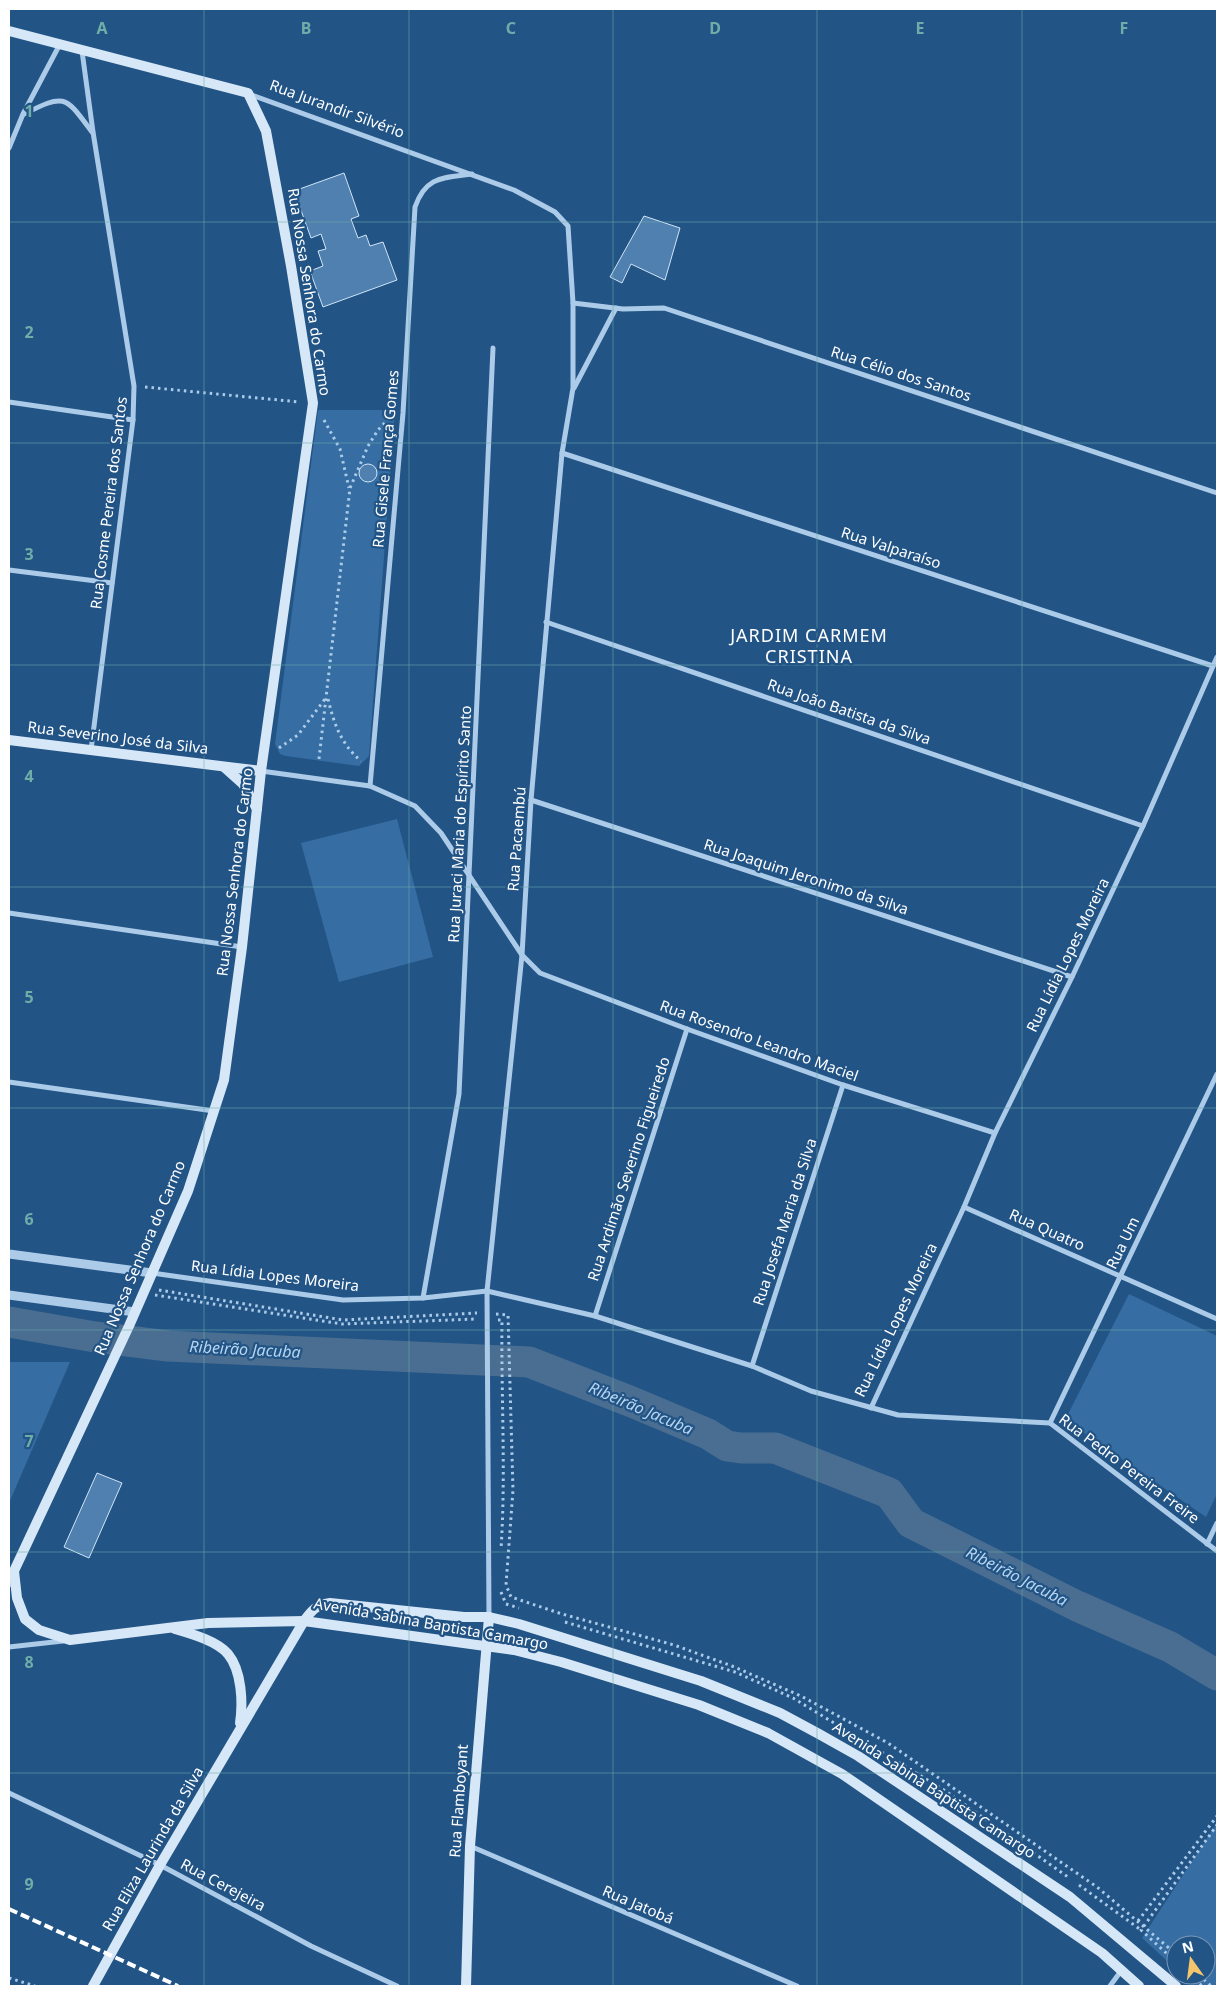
<svg xmlns="http://www.w3.org/2000/svg" width="1226" height="1995" viewBox="0 0 1226 1995" font-family="'Noto Sans',sans-serif">
<style>
.green{fill:#366ea3}
.lines{fill:none;stroke-linecap:round;stroke-linejoin:round}
.river{stroke:#4a6e91;stroke-width:31}
.building{fill:#4f80b0;stroke:#d0e4f7}
.path{stroke:#accbe9;stroke-width:3;stroke-dasharray:2.5 4;stroke-linecap:butt}
.minor{stroke:#accbe9;stroke-width:5}
.tertiary{stroke:#accbe9;stroke-width:9}
.secondary{stroke:#d6e7f7;stroke-width:10}
.rail{stroke:#fff;stroke-width:4;stroke-dasharray:9 4;stroke-linecap:butt}
.grid{fill:none;stroke:#6fada8;stroke-width:1;stroke-opacity:0.55}
.labels{text-anchor:middle;stroke-width:4.5;stroke-linejoin:round;paint-order:stroke}
.street-label{font-size:15px;fill:#fff;stroke:#225486}
.water-label{font-size:16px;font-style:italic;fill:#b7d5f0;stroke:#225486}
.quarter-label{font-size:18px;letter-spacing:1px;fill:#fff;stroke:#225486}
.grid-label{font-size:16px;text-anchor:middle;font-weight:bold;fill:#6fada8;stroke:#225486;stroke-width:4.5;stroke-linejoin:round;paint-order:stroke}
</style>
<rect width="100%" height="100%" fill="#225486"/>
<!-- green -->
<g class="green">
<path d="M318,410h77l-26,346 -10,10 -73,-10 -6,-2 -5,-10z"/>
<path d="M397,819l36,138 -94,25 -38,-139z"/>
<path d="M1129,1294l88,42v158l-11,23 -141,-97z"/>
<path d="M9,1362h61l-61,141z"/>
<path d="M1217,1823v163h-23l-12,-11h24v-30h-30v24l-34,-31z"/>
</g>
<g class="lines">
<!-- river -->
<path class="river" d="M9,1322l86,15 73,9 361,16 103,40 76,32 19,12 14,2h34l114,45 22,30 166,83 93,41 47,28"/>
</g>
<!-- building -->
<g class="building">
<path d="M344,173l15,43 -8,3 7,19 8,-3 4,11 13,-4 14,38 -74,27 -13,-36 13,-5 -5,-15 8,-2 -5,-15 -10,4 -17,-47z"/>
<path d="M644,216l36,12 -15,52 -34,-16 -9,19 -12,-6z"/>
<circle cx="368" cy="473" r="9"/>
<path d="M97,1473l25,10 -33,75 -25,-11z"/>
</g>
<g class="lines">
<!-- path -->
<g class="path">
<path d="M145,387l155,15"/>
<path d="M324,420l16,29 9,39"/>
<path d="M328,699c6,25 13,45 33,62"/>
<path d="M279,748l19,-13 27,-36"/>
<path d="M319,759l31,-271 18,-42 10,-16 13,-14"/>
<path d="M159,1290l184,30 134,-7"/>
<path d="M155,1295l187,29 135,-5"/>
<path d="M496,1314l12,1 5,175 -7,95 5,12 51,17 112,31 58,21 69,30 87,47 209,144 79,67"/>
<path d="M498,1320h4c-1,76 4,152 -1,229"/>
<path d="M501,1592l5,12 13,4"/>
<path d="M565,1622l170,50 58,26 151,92 124,87"/>
<path d="M1079,1885l62,45"/>
<path d="M1138,1921l79,-105"/>
<path d="M1176,1962l-35,-32 76,-105"/>
<path d="M1190,1975l12,11"/>
<path d="M1199,1975l12,11"/>
<path d="M9,1978l26,8"/>
</g>
<!-- minor -->
<g class="minor">
<path d="M82,51l11,81 41,254 -1,34 -42,330"/>
<path d="M249,94l265,96 41,22 13,14 5,77v85l-11,65 -31,347 -9,155 -35,336 2,326"/>
<path d="M24,114c42,-21 41,-18 68,18"/>
<path d="M9,148l14,-34 37,-70"/>
<path d="M573,303l50,6 41,-1 553,185"/>
<path d="M574,388l42,-80"/>
<path d="M9,402l124,18"/>
<path d="M562,453l651,213"/>
<path d="M9,570l103,13"/>
<path d="M546,622l597,204"/>
<path d="M261,771l109,15 45,20 26,27 81,122 18,18 147,56 156,56 152,48"/>
<path d="M370,786l33,-373 12,-206c11,-31 28,-29 57,-33"/>
<path d="M531,800l541,177"/>
<path d="M9,913l233,34"/>
<path d="M9,1082l205,29"/>
<path d="M964,1207l253,112"/>
<path d="M152,1273l191,27 80,-2 64,-7 108,25 157,50 59,25 87,24 152,8 167,128"/>
<path d="M423,1298l36,-204 34,-746"/>
<path d="M595,1316l92,-287"/>
<path d="M752,1366l91,-281"/>
<path d="M871,1408l93,-201 31,-74 77,-156 71,-151 74,-169"/>
<path d="M1050,1423l167,-349"/>
<path d="M1207,1544l10,-21"/>
<path d="M9,1585l3,-9"/>
<path d="M9,1647l54,-6"/>
<path d="M9,1793l151,72 151,81 86,40"/>
<path d="M470,1846l327,140"/>
<path d="M1110,1986l11,-15"/>
</g>
<!-- tertiary -->
<g class="tertiary">
<path d="M9,1254l143,19"/>
<path d="M9,1295l126,17"/>
</g>
<!-- secondary -->
<g class="secondary">
<path d="M9,31l239,62 18,38 25,135 22,137 -52,368 -19,176 -18,133 -36,111 -59,135 -115,245 3,27 8,21 14,11 31,10 138,-17 96,-2 210,29 47,12 138,43 69,28 74,41 260,179 37,33"/>
<path d="M9,740l252,31"/>
<path d="M224,767l19,17 14,25"/>
<path d="M175,1629c17,5 42,12 53,25 14,17 15,49 12,69"/>
<path d="M93,1986l67,-121 144,-244c8,-11 12,-16 26,-18l134,14h25l30,7 182,57 79,32 39,21 39,22 212,141 106,89"/>
<path d="M466,1986l4,-140 19,-229"/>
</g>
<!-- rail -->
<path class="rail" d="M9,1909l169,77"/>
</g>
<!-- grid -->
<path class="grid" d="M204,9v1977M409,9v1977M613,9v1977M817,9v1977M1022,9v1977M9,222h1208M9,443h1208M9,665h1208M9,887h1208M9,1108h1208M9,1330h1208M9,1552h1208M9,1773h1208"/>
<g class="labels">
<!-- street labels -->
<g class="street-label">
<text transform="translate(337 109) rotate(20)" y="5">Rua Jurandir Silvério</text>
<text transform="translate(309 292) rotate(81)" y="5">Rua Nossa Senhora do Carmo</text>
<text transform="translate(901 374) rotate(18)" y="5">Rua Célio dos Santos</text>
<text transform="translate(386 459) rotate(-85)" y="5">Rua Gisele França Gomes</text>
<text transform="translate(109 503) rotate(-83)" y="5">Rua Cosme Pereira dos Santos</text>
<text transform="translate(891 548) rotate(18)" y="5">Rua Valparaíso</text>
<text transform="translate(849 712) rotate(19)" y="5">Rua João Batista da Silva</text>
<text transform="translate(118 738) rotate(7)" y="5">Rua Severino José da Silva</text>
<text transform="translate(460 824) rotate(-87)" y="5">Rua Juraci Maria do Espírito Santo</text>
<text transform="translate(517 839) rotate(-86)" y="5">Rua Pacaembú</text>
<text transform="translate(235 872) rotate(-83)" y="5">Rua Nossa Senhora do Carmo</text>
<text transform="translate(806 877) rotate(18)" y="5">Rua Joaquim Jeronimo da Silva</text>
<text transform="translate(1068 955) rotate(-64)" y="5">Rua Lídia Lopes Moreira</text>
<text transform="translate(759 1041) rotate(20)" y="5">Rua Rosendro Leandro Maciel</text>
<text transform="translate(629 1169) rotate(-72)" y="5">Rua Ardimão Severino Figueiredo</text>
<text transform="translate(785 1222) rotate(-72)" y="5">Rua Josefa Maria da Silva</text>
<text transform="translate(1047 1230) rotate(24)" y="5">Rua Quatro</text>
<text transform="translate(1123 1243) rotate(-64)" y="5">Rua Um</text>
<text transform="translate(140 1258) rotate(-67)" y="5">Rua Nossa Senhora do Carmo</text>
<text transform="translate(275 1276) rotate(7)" y="5">Rua Lídia Lopes Moreira</text>
<text transform="translate(896 1320) rotate(-64)" y="5">Rua Lídia Lopes Moreira</text>
<text transform="translate(1129 1469) rotate(37)" y="5">Rua Pedro Pereira Freire</text>
<text transform="translate(431 1624) rotate(10)" y="5">Avenida Sabina Baptista Camargo</text>
<text transform="translate(934 1790) rotate(33)" y="5">Avenida Sabina Baptista Camargo</text>
<text transform="translate(459 1801) rotate(-86)" y="5">Rua Flamboyant</text>
<text transform="translate(153 1849) rotate(-60)" y="5">Rua Eliza Laurinda da Silva</text>
<text transform="translate(223 1885) rotate(28)" y="5">Rua Cerejeira</text>
<text transform="translate(638 1905) rotate(23)" y="5">Rua Jatobá</text>
</g>
<!-- water labels -->
<g class="water-label">
<text transform="translate(245 1349) rotate(3)" y="6">Ribeirão Jacuba</text>
<text transform="translate(641 1408) rotate(23)" y="6">Ribeirão Jacuba</text>
<text transform="translate(1017 1576) rotate(27)" y="6">Ribeirão Jacuba</text>
</g>
<!-- quarter labels -->
<g class="quarter-label">
<text x="809" y="642">JARDIM CARMEM<tspan x="809" dy="21">CRISTINA</tspan></text>
</g>
</g>
<g class="grid-label">
<text x="102" y="34">A</text>
<text x="306" y="34">B</text>
<text x="511" y="34">C</text>
<text x="715" y="34">D</text>
<text x="920" y="34">E</text>
<text x="1124" y="34">F</text>
<text x="29" y="117">1</text>
<text x="29" y="338">2</text>
<text x="29" y="560">3</text>
<text x="29" y="782">4</text>
<text x="29" y="1003">5</text>
<text x="29" y="1225">6</text>
<text x="29" y="1447">7</text>
<text x="29" y="1668">8</text>
<text x="29" y="1890">9</text>
</g>
<!-- border -->
<rect width="1226" height="1995" fill="none" stroke="#ffffff" stroke-width="20"/>
<!-- north arrow -->
<g transform="translate(1191 1960) rotate(346)"><circle r="24" fill="#225486" stroke="#7a98b6"/>
<path d="M0-4L9 19L0 12L-9 19Z" fill="#f5c56e"/>
<text y="-8" font-size="14" font-weight="bold" text-anchor="middle" fill="#ffffff">N</text>
</g>
</svg>
